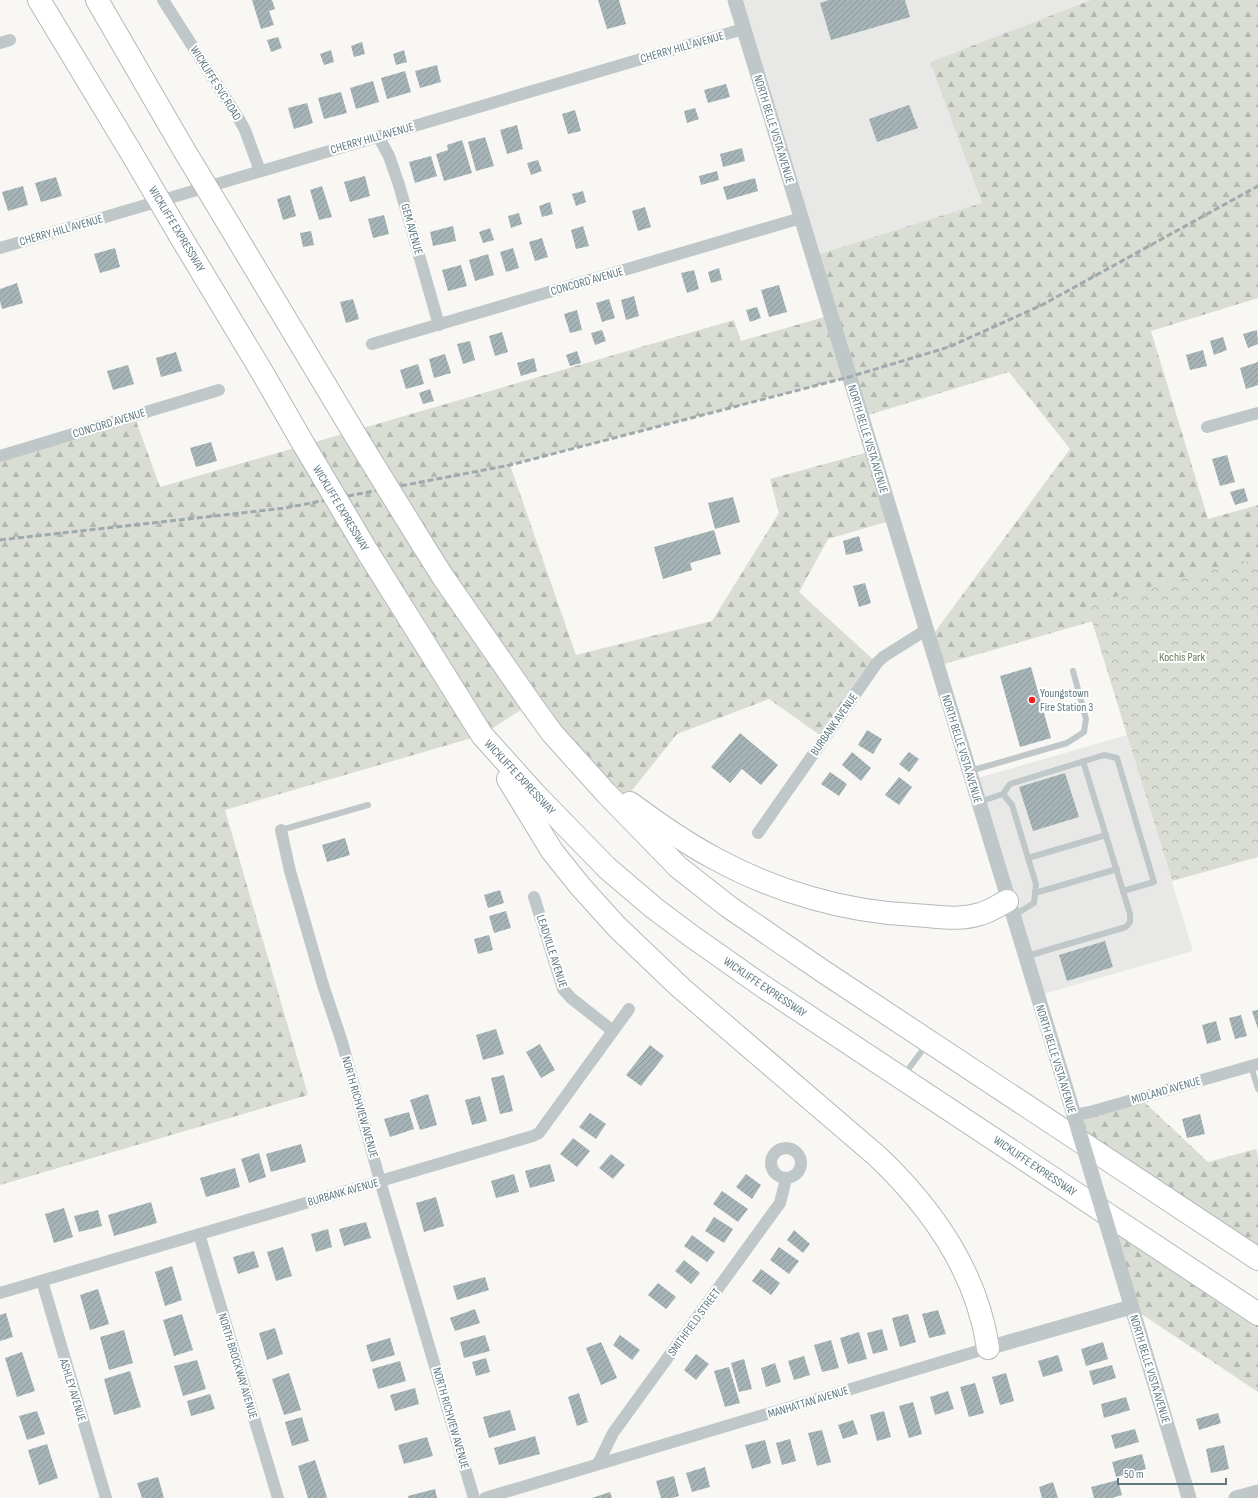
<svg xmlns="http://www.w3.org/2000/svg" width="1258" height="1498" viewBox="0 0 1258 1498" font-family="'Sofia Sans Condensed',sans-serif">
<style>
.built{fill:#e8e9e7}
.forest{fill:url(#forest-firs)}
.park{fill:url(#park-crowns)}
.building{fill:url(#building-hatch)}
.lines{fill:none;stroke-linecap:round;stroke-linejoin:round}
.motorway-casing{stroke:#b3babc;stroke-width:24}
.service{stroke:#c0c7c9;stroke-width:6}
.minor{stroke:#c0c7c9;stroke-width:12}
.tertiary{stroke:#c0c7c9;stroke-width:15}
.motorway{stroke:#fff;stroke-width:22}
.rail{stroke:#9faaae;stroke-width:3;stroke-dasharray:6 3;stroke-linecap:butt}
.motorway-bridge-casing{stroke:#b3babc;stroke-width:24;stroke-linecap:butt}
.tertiary-bridge{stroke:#c0c7c9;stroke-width:15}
.motorway-bridge{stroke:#fff;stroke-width:22}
.poi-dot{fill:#f31e19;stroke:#fff;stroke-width:1.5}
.labels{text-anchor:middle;stroke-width:4;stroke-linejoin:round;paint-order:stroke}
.street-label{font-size:12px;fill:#607a82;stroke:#fff}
.park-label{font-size:12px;fill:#69795f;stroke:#fff}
.poi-label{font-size:12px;fill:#607a82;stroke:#fff;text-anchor:start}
</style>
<defs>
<pattern id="forest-firs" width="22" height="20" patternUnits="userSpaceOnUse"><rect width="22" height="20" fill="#d9ddd3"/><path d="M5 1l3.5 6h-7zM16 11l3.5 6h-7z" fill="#b3b8b1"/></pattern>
<pattern id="park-crowns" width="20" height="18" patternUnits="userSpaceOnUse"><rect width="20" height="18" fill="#d9ddd3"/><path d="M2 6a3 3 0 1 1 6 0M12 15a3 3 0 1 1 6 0" fill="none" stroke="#b3b8b1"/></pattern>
<pattern id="building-hatch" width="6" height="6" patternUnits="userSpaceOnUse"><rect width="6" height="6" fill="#a6b4b7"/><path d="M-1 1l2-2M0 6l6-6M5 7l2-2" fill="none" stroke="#8b979a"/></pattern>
</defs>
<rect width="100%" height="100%" fill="#f8f7f4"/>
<!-- built -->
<g class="built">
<path d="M735,0h356l-161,62 52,141 -169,53z"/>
<path d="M1127,735l66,216 -156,45 -66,-216z"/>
</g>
<!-- forest -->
<g class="forest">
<path d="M1091,0h167v298l-107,33 57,188 50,-14v58l-19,-1 -151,43 5,16 -156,45 -8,-26 141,-191 -61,-77 -147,45 -13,-40 -339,88 66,190 136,-34 67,-108 -9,-34 102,-28 21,69 -65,19 -29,53 78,71 -53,75 -55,-39 -92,35 -52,65 -95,-95 -48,31 -257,75 83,285 -308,90v-729l134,-41 26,72 574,-167 7,21 90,-26 -18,-59 169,-53 -52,-141z"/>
<path d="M1140,1098l68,64 48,-13 2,7v103l-178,-118 -6,-26z"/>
<path d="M1101,1210l157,104v78l-127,-85z"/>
</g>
<!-- park -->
<path class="park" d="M1239,561l19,2v294l-86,24 -85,-276z"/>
<!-- building -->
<g class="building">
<path d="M252,0h20l3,9 -6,2 5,14 -13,4z"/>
<path d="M598,0h21l7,24 -19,5z"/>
<path d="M829,0h76l5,17 -79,23 -11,-37z"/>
<path d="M278,37l4,11 -11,4 -4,-12z"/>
<path d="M362,42l3,12 -11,3 -3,-11z"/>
<path d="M331,50l3,12 -10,3 -4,-11z"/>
<path d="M404,50l3,12 -11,3 -3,-11z"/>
<path d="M437,65l4,17 -21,6 -5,-17z"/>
<path d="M405,71l6,21 -24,7 -6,-21z"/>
<path d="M373,81l6,21 -23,7 -6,-21z"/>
<path d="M726,84l4,13 -22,6 -4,-13z"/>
<path d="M341,92l6,21 -23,6 -6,-21z"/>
<path d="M307,103l6,20 -19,6 -6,-21z"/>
<path d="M909,105l9,23 -41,14 -8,-23z"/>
<path d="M695,108l4,11 -12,4 -3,-12z"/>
<path d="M575,110l6,21 -13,3 -6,-20z"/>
<path d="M517,125l6,24 -16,5 -7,-24z"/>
<path d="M485,137l9,29 -18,5 -8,-29z"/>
<path d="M462,140l10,33 -28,8 -8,-27 12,-4 -1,-5z"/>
<path d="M742,148l3,13 -22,6 -3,-13z"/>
<path d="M431,156l6,20 -22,7 -6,-21z"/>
<path d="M538,160l4,11 -11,4 -4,-12z"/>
<path d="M717,171l2,9 -18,5 -2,-9z"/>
<path d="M365,176l5,20 -20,6 -6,-20z"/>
<path d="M56,177l6,19 -21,6 -6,-19z"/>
<path d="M755,178l3,13 -31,9 -4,-13z"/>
<path d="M23,186l5,19 -20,6 -6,-19z"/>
<path d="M322,186l10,31 -13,3 -9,-30z"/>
<path d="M583,191l3,11 -10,4 -4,-12z"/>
<path d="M290,195l6,21 -13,4 -6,-21z"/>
<path d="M550,202l3,12 -11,3 -3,-11z"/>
<path d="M645,207l6,20 -13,4 -6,-20z"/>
<path d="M519,213l3,11 -11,4 -3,-12z"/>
<path d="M384,215l5,19 -16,4 -5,-19z"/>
<path d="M453,226l3,15 -23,5 -3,-14z"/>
<path d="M583,226l6,20 -13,3 -5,-19z"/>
<path d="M490,228l4,12 -11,3 -4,-11z"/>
<path d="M311,231l3,14 -11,2 -3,-14z"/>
<path d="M542,238l6,19 -13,4 -6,-19z"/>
<path d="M115,248l5,19 -20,6 -6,-19z"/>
<path d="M513,248l6,20 -13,4 -6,-20z"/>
<path d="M488,254l6,21 -19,6 -6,-21z"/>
<path d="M461,265l6,21 -19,5 -6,-21z"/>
<path d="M719,268l3,12 -11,3 -3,-11z"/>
<path d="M694,270l5,19 -12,4 -6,-20z"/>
<path d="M17,283l6,20 -21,6 -2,-8v-12z"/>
<path d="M779,285l8,27 -18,5 -8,-27z"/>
<path d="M634,296l5,20 -13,4 -5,-20z"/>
<path d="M353,299l6,20 -13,4 -6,-21z"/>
<path d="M609,299l6,19 -13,4 -6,-19z"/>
<path d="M757,307l4,11 -11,4 -4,-12z"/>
<path d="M577,310l5,20 -12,3 -6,-19z"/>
<path d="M602,330l4,11 -11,4 -4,-12z"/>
<path d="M1257,330l1,14 -10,4 -5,-14z"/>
<path d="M502,332l6,20 -13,4 -6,-20z"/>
<path d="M1223,337l4,13 -13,5 -4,-14z"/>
<path d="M470,341l5,19 -12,4 -6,-20z"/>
<path d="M1203,350l4,16 -17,4 -4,-15z"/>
<path d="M577,351l4,12 -11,3 -4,-11z"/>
<path d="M176,352l6,19 -21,6 -5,-19z"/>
<path d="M445,354l6,19 -17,5 -5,-19z"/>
<path d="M534,358l3,13 -16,5 -4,-13z"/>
<path d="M1258,362v23l-12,4 -6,-21z"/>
<path d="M418,364l6,20 -18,5 -6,-19z"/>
<path d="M128,365l6,19 -21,6 -6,-19z"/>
<path d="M430,389l4,12 -11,3 -4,-11z"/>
<path d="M211,442l6,19 -21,6 -6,-19z"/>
<path d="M1227,455l8,27 -15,4 -8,-27z"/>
<path d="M1244,488l4,13 -13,4 -5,-13z"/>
<path d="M733,497l7,25 -25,7 -7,-26z"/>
<path d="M714,530l7,24 -31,9 2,7 -29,9 -9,-32z"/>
<path d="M859,536l4,15 -17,4 -3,-14z"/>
<path d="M865,583l6,20 -12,4 -6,-21z"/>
<path d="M1031,667l20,71 -31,9 -20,-71z"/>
<path d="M867,730l15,9 -9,15 -15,-9z"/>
<path d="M740,733l38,32 -17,20 -19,-16 -12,14 -19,-16z"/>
<path d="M852,752l19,16 -10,13 -19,-16z"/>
<path d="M909,752l10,7 -10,13 -10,-8z"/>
<path d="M830,772l17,12 -8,12 -18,-12z"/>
<path d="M1065,773l14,44 -46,14 -14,-44z"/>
<path d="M899,777l13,10 -13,18 -14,-10z"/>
<path d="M345,838l5,17 -23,7 -5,-17z"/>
<path d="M500,890l4,13 -16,5 -4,-13z"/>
<path d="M506,911l5,17 -17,5 -5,-17z"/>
<path d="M489,935l4,15 -15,4 -4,-15z"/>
<path d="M1105,941l8,26 -46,14 -8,-26z"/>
<path d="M1258,1010v19l-6,-18z"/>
<path d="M1241,1015l6,21 -12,3 -6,-21z"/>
<path d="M1216,1021l5,19 -14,4 -5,-19z"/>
<path d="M496,1029l8,25 -21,6 -7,-25z"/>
<path d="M540,1044l15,26 -14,8 -15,-26z"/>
<path d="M650,1045l14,11 -23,30 -15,-11z"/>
<path d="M504,1075l9,36 -13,3 -9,-36z"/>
<path d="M428,1094l9,31 -17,5 -10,-30z"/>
<path d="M480,1096l7,25 -15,4 -7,-25z"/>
<path d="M409,1112l5,17 -24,8 -6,-18z"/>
<path d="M590,1113l16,11 -10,15 -17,-12z"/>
<path d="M1200,1114l5,20 -18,4 -5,-19z"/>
<path d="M573,1138l17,13 -13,16 -17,-13z"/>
<path d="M301,1144l5,18 -35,10 -5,-18z"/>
<path d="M259,1153l7,24 -17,6 -8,-24z"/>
<path d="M611,1154l14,11 -12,14 -14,-11z"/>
<path d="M550,1164l5,17 -25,7 -5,-17z"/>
<path d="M235,1168l5,19 -34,10 -6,-19z"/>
<path d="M514,1174l5,18 -23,6 -5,-17z"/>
<path d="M746,1174l15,11 -9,14 -16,-12z"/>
<path d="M722,1191l26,18 -10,13 -25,-18z"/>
<path d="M436,1197l8,29 -20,6 -8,-29z"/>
<path d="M151,1202l6,21 -43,13 -6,-21z"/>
<path d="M64,1208l9,29 -19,6 -9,-29z"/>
<path d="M98,1210l4,16 -23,6 -5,-16z"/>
<path d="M714,1217l19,12 -9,14 -19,-12z"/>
<path d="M366,1222l5,16 -27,8 -5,-17z"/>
<path d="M328,1229l4,18 -16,5 -5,-18z"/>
<path d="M794,1230l16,14 -7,9 -16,-13z"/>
<path d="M692,1235l23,17 -8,10 -23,-16z"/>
<path d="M283,1247l9,29 -16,5 -9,-29z"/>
<path d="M779,1247l20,14 -10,13 -19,-14z"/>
<path d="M254,1251l5,16 -21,7 -5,-17z"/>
<path d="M684,1260l16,13 -9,11 -16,-13z"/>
<path d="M172,1266l10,34 -17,6 -10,-34z"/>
<path d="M761,1269l19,14 -9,12 -19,-14z"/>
<path d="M485,1277l4,13 -32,10 -4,-14z"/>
<path d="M658,1283l18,14 -10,12 -18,-14z"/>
<path d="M98,1289l11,35 -19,6 -10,-35z"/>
<path d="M475,1309l5,14 -25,8 -5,-13z"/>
<path d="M938,1310l8,24 -17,4 -7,-24z"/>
<path d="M6,1313l7,24 -13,4v-26z"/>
<path d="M182,1314l11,36 -19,6 -11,-36z"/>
<path d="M908,1314l8,28 -16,5 -8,-29z"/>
<path d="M275,1328l8,26 -16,6 -8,-27z"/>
<path d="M882,1329l6,21 -15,4 -6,-21z"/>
<path d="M124,1330l9,33 -24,7 -9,-33z"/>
<path d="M859,1332l8,27 -19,5 -8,-26z"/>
<path d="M485,1335l5,16 -26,7 -4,-16z"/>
<path d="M620,1335l20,15 -8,10 -19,-15z"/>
<path d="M390,1338l5,17 -24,7 -5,-17z"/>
<path d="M831,1340l8,28 -17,4 -8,-27z"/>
<path d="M601,1342l16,36 -16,7 -15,-37z"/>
<path d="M1103,1342l5,17 -22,7 -5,-17z"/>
<path d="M22,1352l13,39 -18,6 -12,-39z"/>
<path d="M696,1354l13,10 -13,16 -12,-10z"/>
<path d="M1058,1355l5,16 -20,6 -5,-16z"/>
<path d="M804,1356l6,19 -16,5 -6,-19z"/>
<path d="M486,1358l4,14 -14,4 -4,-14z"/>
<path d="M744,1359l8,30 -13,3 -8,-29z"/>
<path d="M197,1360l9,29 -23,7 -9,-30z"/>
<path d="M400,1361l6,20 -28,8 -6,-20z"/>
<path d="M775,1363l6,19 -15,5 -5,-19z"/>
<path d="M1112,1365l4,13 -23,7 -4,-14z"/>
<path d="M729,1367l11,36 -15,4 -11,-36z"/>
<path d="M130,1371l11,36 -27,8 -10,-36z"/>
<path d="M289,1373l12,37 -17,5 -12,-36z"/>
<path d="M1006,1373l8,28 -14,4 -8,-28z"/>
<path d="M975,1383l9,30 -15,4 -9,-30z"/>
<path d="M415,1388l4,16 -24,7 -5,-16z"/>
<path d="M948,1391l6,18 -19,6 -5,-18z"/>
<path d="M579,1393l9,29 -11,4 -9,-29z"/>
<path d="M210,1394l5,15 -24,7 -4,-15z"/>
<path d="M1126,1397l4,13 -26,8 -3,-14z"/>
<path d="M913,1402l9,32 -13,4 -10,-32z"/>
<path d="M510,1410l6,20 -27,8 -6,-21z"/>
<path d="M37,1411l8,23 -18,6 -8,-24z"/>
<path d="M884,1411l7,26 -14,4 -7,-26z"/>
<path d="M1218,1413l3,10 -22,7 -3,-11z"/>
<path d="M302,1417l7,24 -17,5 -7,-24z"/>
<path d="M853,1420l5,14 -15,5 -5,-14z"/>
<path d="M1135,1429l4,13 -24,7 -4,-14z"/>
<path d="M822,1430l9,32 -14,4 -9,-33z"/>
<path d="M535,1436l5,18 -41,11 -5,-17z"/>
<path d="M427,1437l6,19 -29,8 -6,-19z"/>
<path d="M790,1439l6,22 -14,4 -6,-22z"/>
<path d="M765,1440l6,23 -19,6 -7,-24z"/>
<path d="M47,1444l11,34 -19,7 -11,-35z"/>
<path d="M1224,1445l5,24 -18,4 -5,-24z"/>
<path d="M1142,1454l4,15 -30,8 -4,-15z"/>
<path d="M315,1460l12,37 -2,1h-17l-10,-32z"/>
<path d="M705,1467l5,20 -18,5 -6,-19z"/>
<path d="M674,1476l5,20 -7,2h-11l-5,-17z"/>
<path d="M158,1477l6,21h-22l-5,-15z"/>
<path d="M1118,1480l4,15 -10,3h-18l-3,-11z"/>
<path d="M1053,1482l5,16h-16l-3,-11z"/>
<path d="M435,1489l2,9h-29v-2z"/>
<path d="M610,1492l2,6h-20z"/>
</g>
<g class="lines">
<!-- motorway casing -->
<g class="motorway-casing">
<g id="motorway">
<path d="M39,0l90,149"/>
<path d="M97,0l87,150"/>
<path d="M225,218l132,220"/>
<path d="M179,234l83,138 42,73"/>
<path d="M421,542l22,35 88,127 21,29 54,60 72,74 51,40 95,65 434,287"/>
<path d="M367,551l115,184 53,59 72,74 47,40 36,27 71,50 497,329"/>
<path d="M508,779l44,72 28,35 37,41 64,61 196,168c55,52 100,117 111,192"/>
<path d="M630,803c27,20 54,39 84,55 60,33 131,54 200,57 21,1 45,6 66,-1 9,-2 19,-9 27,-13"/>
</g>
</g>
<!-- service -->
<g class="service">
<path d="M970,771l97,-28 17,-11 2,-13 -13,-48"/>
<path d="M1003,794l9,11 24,79 -2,19 -21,13"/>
<path d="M979,802l24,-8 7,-10 94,-29 13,3 37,124 -31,9 -40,-130"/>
<path d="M281,830l87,-25"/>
<path d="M1028,858l78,-23"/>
<path d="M1035,893l82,-24"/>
<path d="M1027,956l99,-29 4,-5v-8l-7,-23"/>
<path d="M1251,1066l7,23"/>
<path d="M904,1075l23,-31"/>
</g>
<!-- minor -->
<g class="minor">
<path d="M163,0l76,119 6,11 15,41"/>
<path d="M0,43l10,-3"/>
<path d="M378,136l11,20 10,29 40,140"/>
<path d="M0,248l743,-219"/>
<path d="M372,344l429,-126"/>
<path d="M1207,427l51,-14"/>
<path d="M0,456l219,-66"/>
<path d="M281,830l9,41 33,114 19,57 38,139 94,317"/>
<path d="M758,833l119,-170 6,-6 43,-27"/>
<path d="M534,897l29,92 8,9 42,33"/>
<path d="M1074,1115l16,-3 168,-48"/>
<circle cx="786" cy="1163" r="15"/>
<path d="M199,1234l79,264"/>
<path d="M42,1281l64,217"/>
<path d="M0,1293l533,-157 6,-3 90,-124"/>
<path d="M598,1464l15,-31 167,-230 6,-24"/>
<path d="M485,1498l503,-150"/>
</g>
<!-- tertiary -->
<g class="tertiary">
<path d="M735,0l339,1115"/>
<path d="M1110,1235l79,263"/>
<path d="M988,1348l143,-41"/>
<path d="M1236,1498l22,-6"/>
</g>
<!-- motorway -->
<use href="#motorway" class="motorway"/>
<!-- rail -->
<path class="rail" d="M0,540l285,-32 225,-43 339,-88 100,-30 93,-42 216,-119"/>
<!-- motorway-bridge casing -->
<g class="motorway-bridge-casing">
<g id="motorway-bridge">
<path d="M129,149l50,85"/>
<path d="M184,150l41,68"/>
<path d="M357,438l64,104"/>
<path d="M304,445l63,106"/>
</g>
</g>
<!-- tertiary-bridge -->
<path class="tertiary-bridge" d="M1074,1115l36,120"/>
<!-- motorway-bridge -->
<use href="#motorway-bridge" class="motorway-bridge"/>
</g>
<!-- markers -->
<circle class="poi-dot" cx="1032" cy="700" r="4"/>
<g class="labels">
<!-- street labels -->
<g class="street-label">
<text transform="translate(682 47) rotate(-16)" y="4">CHERRY HILL AVENUE</text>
<text transform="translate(216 83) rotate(58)" y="4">WICKLIFFE SVC ROAD</text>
<text transform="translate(774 129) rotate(73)" y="4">NORTH BELLE VISTA AVENUE</text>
<text transform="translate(372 138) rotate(-16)" y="4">CHERRY HILL AVENUE</text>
<text transform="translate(177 229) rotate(59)" y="4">WICKLIFFE EXPRESSWAY</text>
<text transform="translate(412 229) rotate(74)" y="4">GEM AVENUE</text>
<text transform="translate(61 230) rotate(-16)" y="4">CHERRY HILL AVENUE</text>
<text transform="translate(587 281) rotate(-16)" y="4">CONCORD AVENUE</text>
<text transform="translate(109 423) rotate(-17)" y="4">CONCORD AVENUE</text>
<text transform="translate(868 439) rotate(73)" y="4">NORTH BELLE VISTA AVENUE</text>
<text transform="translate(341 508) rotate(59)" y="4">WICKLIFFE EXPRESSWAY</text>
<text transform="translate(834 724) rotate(-55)" y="4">BURBANK AVENUE</text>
<text transform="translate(962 749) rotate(73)" y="4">NORTH BELLE VISTA AVENUE</text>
<text transform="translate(520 777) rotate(47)" y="4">WICKLIFFE EXPRESSWAY</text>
<text transform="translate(552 951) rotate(72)" y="4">LEADVILLE AVENUE</text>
<text transform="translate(765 987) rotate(34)" y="4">WICKLIFFE EXPRESSWAY</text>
<text transform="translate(1056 1059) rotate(73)" y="4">NORTH BELLE VISTA AVENUE</text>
<text transform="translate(1166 1090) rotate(-16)" y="4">MIDLAND AVENUE</text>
<text transform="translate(360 1107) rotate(74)" y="4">NORTH RICHVIEW AVENUE</text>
<text transform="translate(1035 1166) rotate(34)" y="4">WICKLIFFE EXPRESSWAY</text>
<text transform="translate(343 1192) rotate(-16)" y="4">BURBANK AVENUE</text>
<text transform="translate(694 1322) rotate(-54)" y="4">SMITHFIELD STREET</text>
<text transform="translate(238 1366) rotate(73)" y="4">NORTH BROCKWAY AVENUE</text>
<text transform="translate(1150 1369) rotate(73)" y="4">NORTH BELLE VISTA AVENUE</text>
<text transform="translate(73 1390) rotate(73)" y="4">ASHLEY AVENUE</text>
<text transform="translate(808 1402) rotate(-17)" y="4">MANHATTAN AVENUE</text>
<text transform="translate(451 1418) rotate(74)" y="4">NORTH RICHVIEW AVENUE</text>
</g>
<!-- park labels -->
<g class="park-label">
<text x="1182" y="661">Kochis Park</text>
</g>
<!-- poi labels -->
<g class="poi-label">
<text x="1040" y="697">Youngstown<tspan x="1040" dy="14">Fire Station 3</tspan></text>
</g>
</g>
<!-- scale -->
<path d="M1118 1478v6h108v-6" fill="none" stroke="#607a82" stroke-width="2"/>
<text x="1124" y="1478" font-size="12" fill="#607a82" stroke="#ffffff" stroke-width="3" paint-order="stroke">50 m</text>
</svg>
